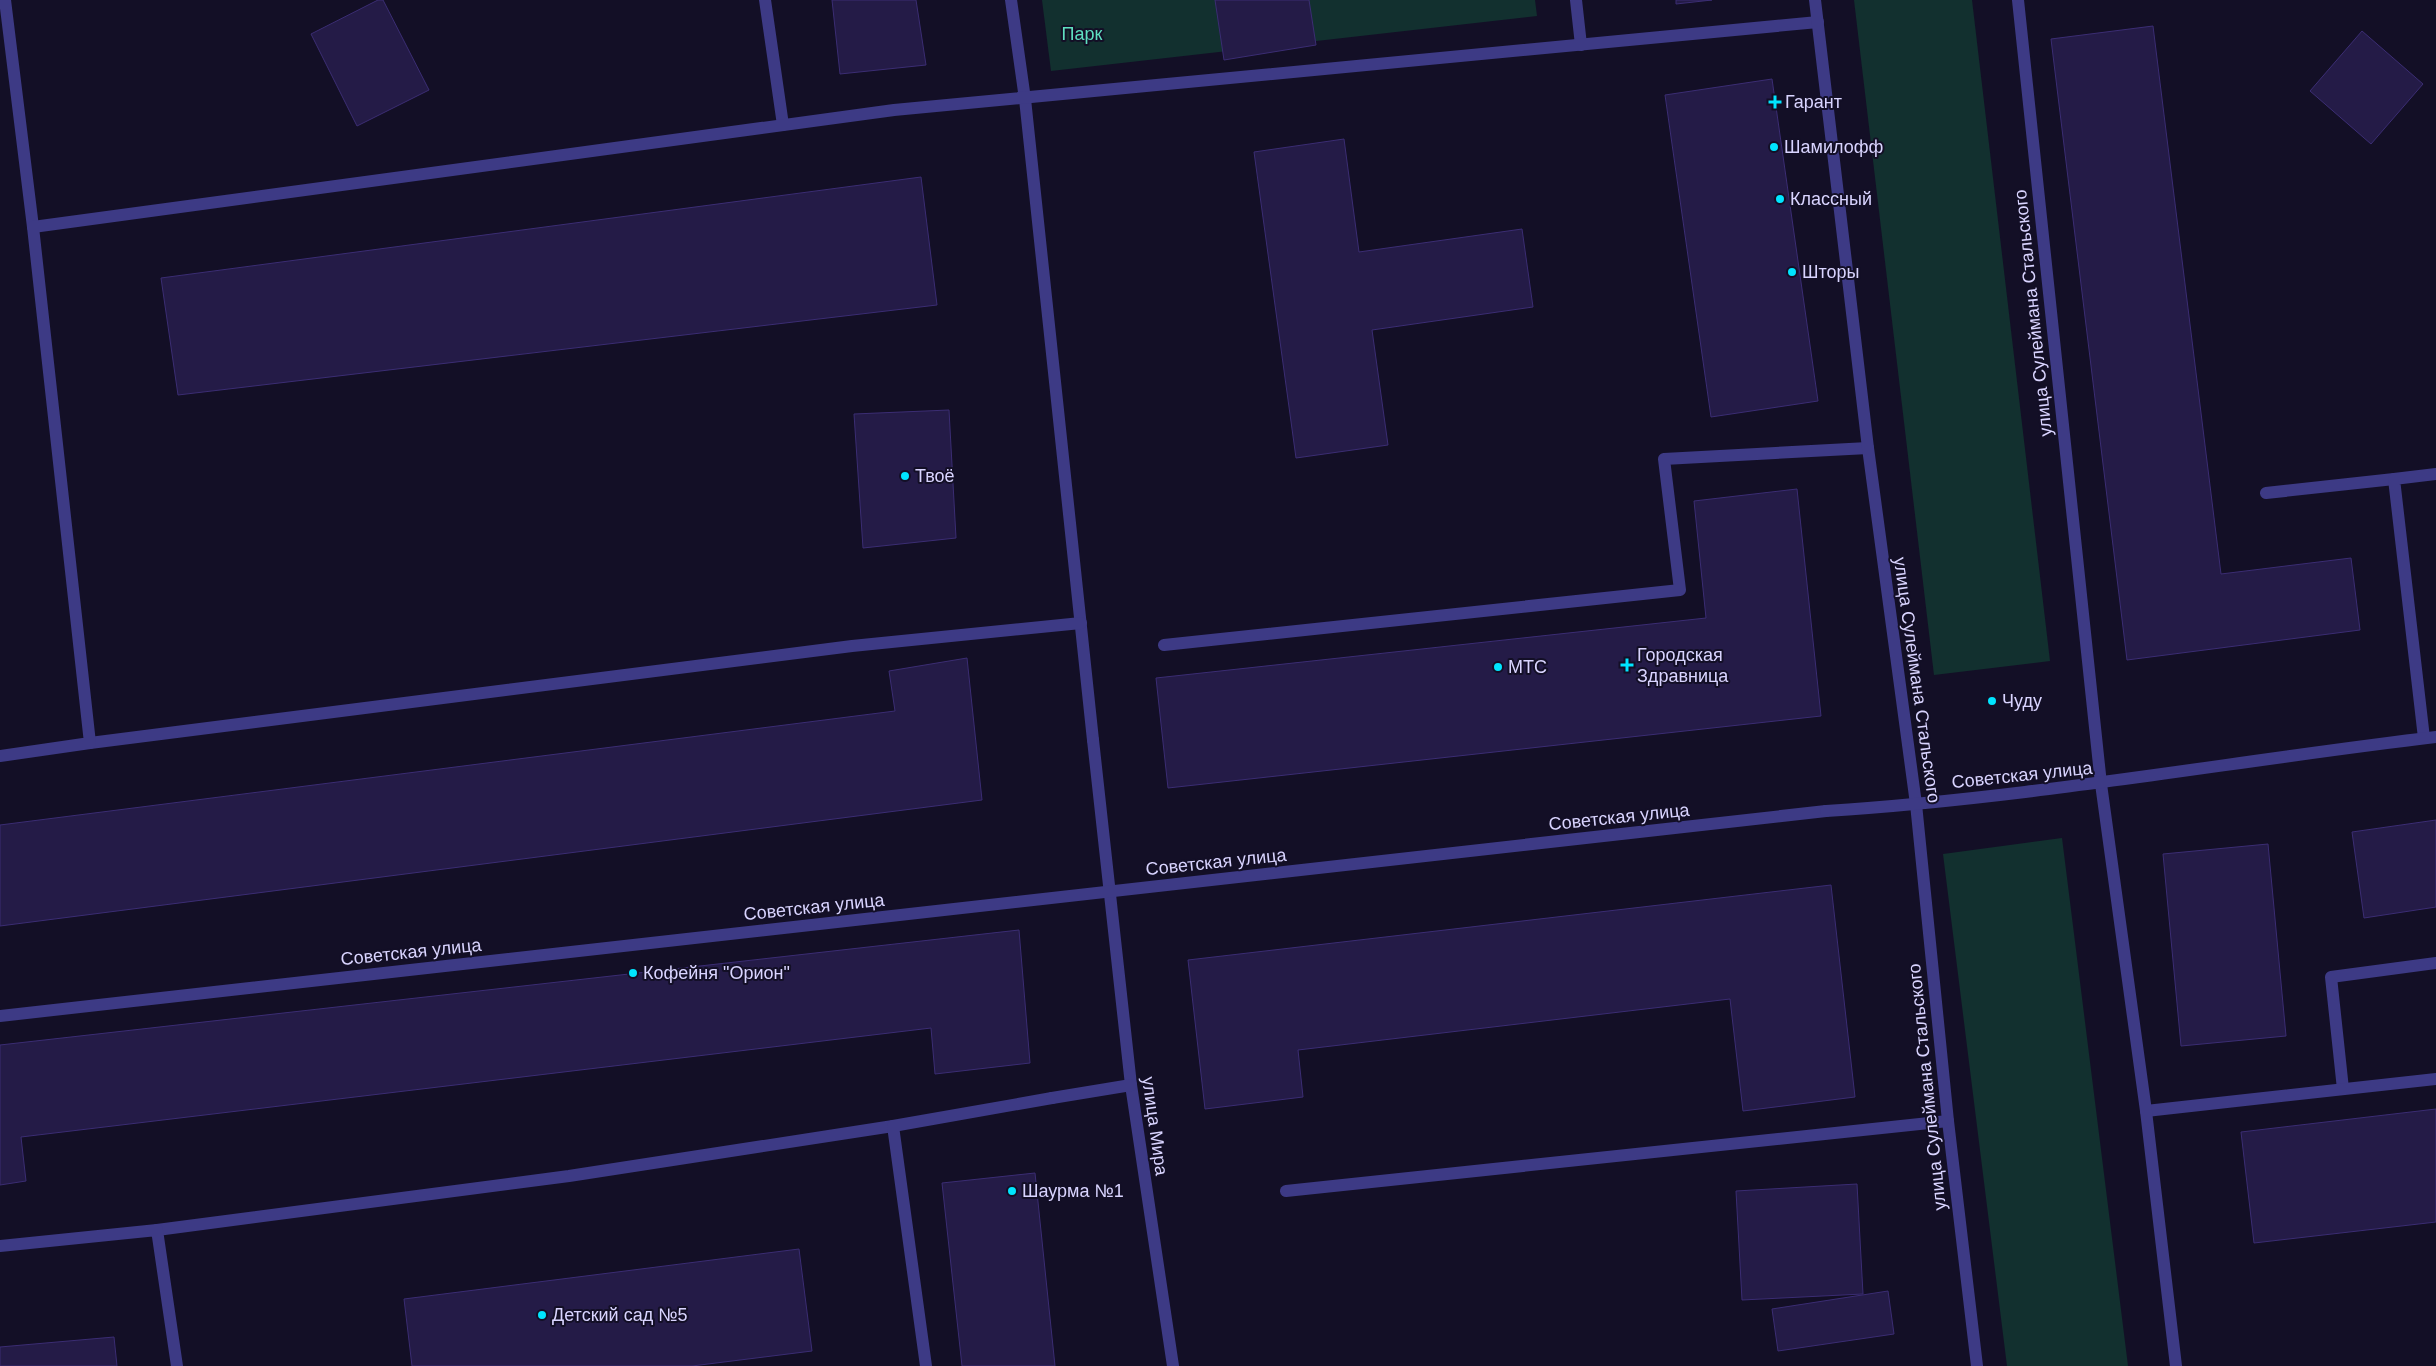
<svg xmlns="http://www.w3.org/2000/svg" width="2436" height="1366" viewBox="0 0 2436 1366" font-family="Helvetica,sans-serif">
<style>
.green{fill:#12302f}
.building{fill:#241b47;stroke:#3b2d73}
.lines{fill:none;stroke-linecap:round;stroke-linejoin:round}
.service{stroke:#3d3a85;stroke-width:12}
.pedestrian{stroke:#3d3a85;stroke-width:12}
.minor{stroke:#3d3a85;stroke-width:12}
.poi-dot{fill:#00e5ff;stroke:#130f26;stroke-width:2}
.labels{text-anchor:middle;stroke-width:4;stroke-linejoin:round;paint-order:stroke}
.park-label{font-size:18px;fill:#5fe0c0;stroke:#130f26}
.poi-label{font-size:18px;fill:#d9d4ff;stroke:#130f26;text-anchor:start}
.street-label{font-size:18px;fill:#d9d4ff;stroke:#130f26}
</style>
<rect width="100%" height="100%" fill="#130f26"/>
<!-- green -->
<g class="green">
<path d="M1042,0h493l2,16 -486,55z"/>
<path d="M1854,0h118l78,661 -116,14z"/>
<path d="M2062,838l66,528h-121l-64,-512z"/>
</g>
<!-- building -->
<g class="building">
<path d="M378,0h5l46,90 -72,36 -46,-92z"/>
<path d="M832,0h84l10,65 -86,9z"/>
<path d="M1215,0h94l7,45 -92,15z"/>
<path d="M1676,0h36l-36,4z"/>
<path d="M2153,26l68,548 130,-16 9,72 -233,30 -76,-621z"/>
<path d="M2362,31l61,53 -52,60 -61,-53z"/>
<path d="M1772,79l46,322 -107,16 -46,-322z"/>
<path d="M1344,139l15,113 163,-23 11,78 -161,23 16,115 -92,13 -42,-306z"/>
<path d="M921,177l16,128 -759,90 -17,-117z"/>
<path d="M949,410l7,128 -93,10 -9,-134z"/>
<path d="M1797,489l24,227 -653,72 -12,-110 550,-60 -12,-117z"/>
<path d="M967,658l15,142 -982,126v-101l895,-114 -6,-40z"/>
<path d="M2436,820v87l-72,11 -12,-86z"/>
<path d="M2268,844l18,192 -105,10 -18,-192z"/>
<path d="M1831,885l24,212 -112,14 -13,-112 -432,51 5,47 -98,12 -17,-149z"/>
<path d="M1019,930l11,133 -95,11 -4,-46 -910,109 5,44 -26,4v-140z"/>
<path d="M2436,1109v113l-182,21 -13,-111z"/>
<path d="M1035,1173l20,193h-93l-20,-183z"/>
<path d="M1857,1184l6,110 -121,6 -6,-109z"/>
<path d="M799,1249l13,102 -120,15h-280l-8,-67z"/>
<path d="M1888,1291l6,43 -116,17 -6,-42z"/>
<path d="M114,1337l3,29h-117v-19z"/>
</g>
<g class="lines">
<!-- service -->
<g class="service">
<path d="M5,0l28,227"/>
<path d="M765,0l18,125"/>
<path d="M1011,0l14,99 68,641"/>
<path d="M1576,0l5,45"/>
<path d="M2266,493l128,-14"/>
<path d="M1164,645l516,-55 -16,-131 204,-11"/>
<path d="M2424,738l-30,-259 42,-5"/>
<path d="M90,743l762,-97 229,-23"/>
<path d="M0,756l90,-13 -57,-516 861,-117 924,-88"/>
<path d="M2343,1089l-12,-112 105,-14"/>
<path d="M2146,1111l290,-32"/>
<path d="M1286,1191l662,-70"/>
<path d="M157,1230l412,-54 324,-50"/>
<path d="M0,1246l157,-16 20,136"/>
<path d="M926,1366l-33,-240 159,-28"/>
</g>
<!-- pedestrian -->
<g class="pedestrian">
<path d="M1093,740l38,345 42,281"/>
<path d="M0,1016l1826,-205"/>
<path d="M1052,1098l79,-13"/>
</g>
<!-- minor -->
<g class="minor">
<path d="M1815,0l53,448 48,356 32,317 29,245"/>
<path d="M2018,0l83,784 45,327 30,255"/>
<path d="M1826,811c205,-13 407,-50 610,-74"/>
</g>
</g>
<!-- markers -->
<g class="poi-dot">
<path d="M1772.5 94.5h5v5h5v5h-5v5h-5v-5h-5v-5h5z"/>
<circle cx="1774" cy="147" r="5"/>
<circle cx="1780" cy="199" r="5"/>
<circle cx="1792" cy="272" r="5"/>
<circle cx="905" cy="476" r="5"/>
<path d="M1624.5 657.5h5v5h5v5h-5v5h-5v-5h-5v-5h5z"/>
<circle cx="1498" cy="667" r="5"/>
<circle cx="1992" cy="701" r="5"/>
<circle cx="633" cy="973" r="5"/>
<circle cx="1012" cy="1191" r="5"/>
<circle cx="542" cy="1315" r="5"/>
</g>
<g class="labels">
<!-- park labels -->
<g class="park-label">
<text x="1082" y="40">Парк</text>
</g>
<!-- poi labels -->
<g class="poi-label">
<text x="1785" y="108">Гарант</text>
<text x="1784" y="153">Шамилофф</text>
<text x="1790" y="205">Классный</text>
<text x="1802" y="278">Шторы</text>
<text x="915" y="482">Твоё</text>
<text x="1637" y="661">Городская<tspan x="1637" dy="21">Здравница</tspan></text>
<text x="1508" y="673">МТС</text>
<text x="2002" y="707">Чуду</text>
<text x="643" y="979">Кофейня "Орион"</text>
<text x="1022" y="1197">Шаурма №1</text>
<text x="552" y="1321">Детский сад №5</text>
</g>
<!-- street labels -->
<g class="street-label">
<text transform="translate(2033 313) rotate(-96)" y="6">улица Сулеймана Стальского</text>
<text transform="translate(1917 680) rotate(82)" y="6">улица Сулеймана Стальского</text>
<text transform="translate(2022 775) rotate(-6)" y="6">Советская улица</text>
<text transform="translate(1619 817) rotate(-6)" y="6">Советская улица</text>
<text transform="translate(1216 862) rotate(-6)" y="6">Советская улица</text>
<text transform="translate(814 907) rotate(-6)" y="6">Советская улица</text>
<text transform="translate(411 952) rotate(-6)" y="6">Советская улица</text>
<text transform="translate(1927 1087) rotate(-96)" y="6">улица Сулеймана Стальского</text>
<text transform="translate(1155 1126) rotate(82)" y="6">улица Мира</text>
</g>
</g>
</svg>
